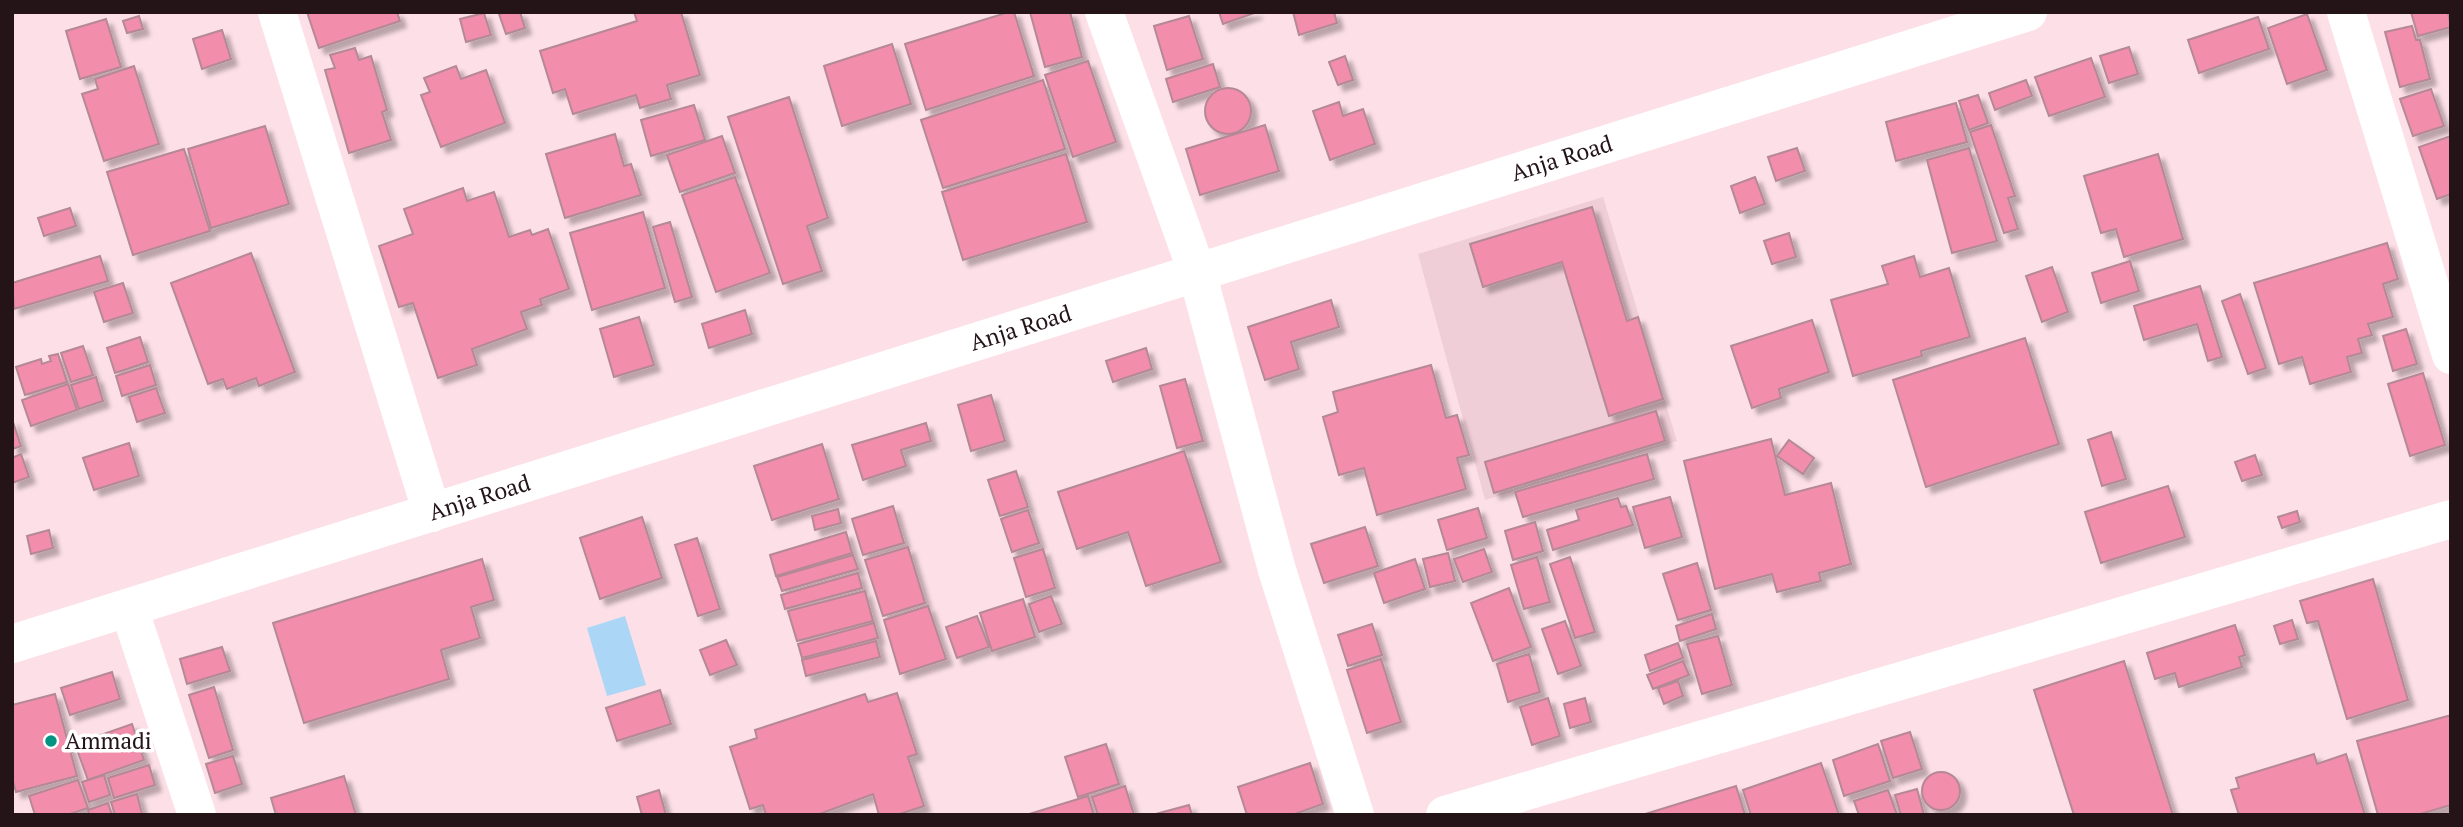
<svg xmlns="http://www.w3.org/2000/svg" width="2463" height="827" viewBox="0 0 2463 827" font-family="'PT Serif',serif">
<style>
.built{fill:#f0ced7}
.water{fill:#abd6f6}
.building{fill:#f28dac;stroke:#b48995;stroke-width:2;filter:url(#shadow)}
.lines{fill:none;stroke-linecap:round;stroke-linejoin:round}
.minor{stroke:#fff;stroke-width:38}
.poi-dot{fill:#019483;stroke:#fff;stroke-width:2.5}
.labels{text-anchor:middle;stroke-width:7;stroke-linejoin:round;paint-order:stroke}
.street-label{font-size:23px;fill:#241418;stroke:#fff}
.poi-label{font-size:23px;fill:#241418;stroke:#fff;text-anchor:start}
</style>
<defs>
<filter id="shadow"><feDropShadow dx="6" dy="6" stdDeviation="2" flood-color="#0004"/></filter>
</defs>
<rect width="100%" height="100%" fill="#fddfe7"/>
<!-- built -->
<path class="built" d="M1603,197l74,244 -192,59 -67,-246z"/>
<!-- water -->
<path class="water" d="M625,616l21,69 -39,11 -20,-68z"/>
<!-- building -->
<g class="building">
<path d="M307,12h90l3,9 -81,27z"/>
<path d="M506,12h14l5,16 -19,6 -7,-20z"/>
<path d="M634,12h47l19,63 -33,10 4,14 -31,9 -4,-13 -63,19 -8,-25 -12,4 -13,-42 97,-30z"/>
<path d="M1009,12h5l20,64 -108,34 -21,-66z"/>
<path d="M1030,12h40l12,45 -37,10z"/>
<path d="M1219,12h38l-34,12z"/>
<path d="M1293,12h41l3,11 -38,12z"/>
<path d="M2411,12h37l3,15 -33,9z"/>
<path d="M484,13l7,22 -25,7 -6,-23z"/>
<path d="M2307,14l20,56 -40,14 -19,-56z"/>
<path d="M139,16l4,13 -16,4 -4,-12z"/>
<path d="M1189,16l14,43 -36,11 -13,-44z"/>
<path d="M2258,17l11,32 -70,24 -11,-33z"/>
<path d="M106,19l15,48 -41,12 -14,-48z"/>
<path d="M2412,26l4,14h4l10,39 -30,8 -15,-55z"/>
<path d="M222,30l9,29 -29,10 -9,-30z"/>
<path d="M892,44l19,60 -69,22 -18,-60z"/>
<path d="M2129,47l9,27 -29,9 -9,-27z"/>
<path d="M355,48l4,12 12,-4 16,54 -5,2 9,28 -42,13 -24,-83 10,-2 -5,-13z"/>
<path d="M1345,56l8,24 -15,5 -9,-23z"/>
<path d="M2091,58l14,39 -56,19 -14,-39z"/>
<path d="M1088,61l28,81 -43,15 -28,-82z"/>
<path d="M1213,64l7,23 -47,15 -7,-23z"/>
<path d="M134,66l25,78 -55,17 -22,-67 16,-5 -3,-10z"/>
<path d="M456,66l5,13 25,-9 19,53 -64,24 -20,-52 9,-3 -6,-14z"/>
<path d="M1043,80l22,69 -122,39 -22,-68z"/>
<path d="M2026,80l6,16 -37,14 -6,-17z"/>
<circle cx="1228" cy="111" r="23"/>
<path d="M2431,89l13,37 -31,10 -13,-37z"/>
<path d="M1978,95l10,28 -19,7 -10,-29z"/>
<path d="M789,97l39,121 -21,8 15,45 -39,13 -55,-167z"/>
<path d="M1339,102l4,14 20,-7 12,35 -45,16 -17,-49z"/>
<path d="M1956,103l11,39 -71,19 -10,-39z"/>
<path d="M694,105l11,35 -54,16 -10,-36z"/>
<path d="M1265,125l14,46 -79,24 -14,-46z"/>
<path d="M1991,125l24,71 -7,2 10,31 -14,4 -34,-101z"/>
<path d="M265,126l24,78 -78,24 -23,-79z"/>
<path d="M615,134l9,32 7,-2 10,31 -76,23 -19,-64z"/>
<path d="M722,136l13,37 -55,19 -13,-37z"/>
<path d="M2451,136v58l-14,5 -18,-52z"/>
<path d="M1797,148l8,23 -29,10 -8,-24z"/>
<path d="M1969,148l28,93 -45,12 -25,-93z"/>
<path d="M184,149l26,82 -77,24 -26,-83z"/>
<path d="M1066,154l21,68 -124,38 -21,-68z"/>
<path d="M2158,154l25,85 -59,18 -8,-28 -15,4 -17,-57z"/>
<path d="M735,177l35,96 -54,19 -34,-97z"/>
<path d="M1755,177l10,27 -25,9 -9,-27z"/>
<path d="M463,188l4,13 27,-9 15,45 21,-7 2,5 16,-6 21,60 -29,10 2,6 -21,7 6,17 -55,20 5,16 -39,13 -25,-75 -14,4 -20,-61 34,-12 -9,-25z"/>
<path d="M1592,207l35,114 11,-4 25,82 -54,17 -47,-154 -79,25 -13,-43z"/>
<path d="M70,208l6,18 -32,10 -6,-18z"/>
<path d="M643,212l22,76 -73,22 -22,-77z"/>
<path d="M670,222l22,75 -17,5 -22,-75z"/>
<path d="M1789,233l7,24 -24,7 -8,-23z"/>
<path d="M2387,243l11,36 -15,5 10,33 -25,7 4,11 -14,4 4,14 -15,4 4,15 -41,12 -8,-27 -23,7 -25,-81z"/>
<path d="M251,253l44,119 -36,14 -3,-8 -29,11 -4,-10 -15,5 -37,-101z"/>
<path d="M100,256l8,25 -94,28 -2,-26z"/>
<path d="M1914,256l6,21 29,-9 21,69 -49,14 1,5 -69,20 -22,-76 57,-16 -6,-18z"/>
<path d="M2130,261l9,30 -38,12 -9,-30z"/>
<path d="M2052,267l16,45 -26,10 -16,-46z"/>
<path d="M123,283l10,30 -29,9 -10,-30z"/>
<path d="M2200,286l22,71 -14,4 -11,-37 -53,16 -10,-34z"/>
<path d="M2240,294l26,74 -18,6 -26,-73z"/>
<path d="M1331,300l8,27 -48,15 8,27 -34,11 -17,-53z"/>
<path d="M745,310l7,24 -43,14 -7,-24z"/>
<path d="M639,317l15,48 -40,12 -14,-48z"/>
<path d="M1812,320l17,52 -50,17 2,9 -29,10 -21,-62z"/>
<path d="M2406,329l11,35 -24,7 -10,-35z"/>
<path d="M140,337l8,25 -33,11 -8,-25z"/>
<path d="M2025,338l34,106 -133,43 -33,-107z"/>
<path d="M83,346l10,29 -22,7 -10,-29z"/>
<path d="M1146,348l6,21 -39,13 -7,-21z"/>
<path d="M58,354l9,28 -42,13 -9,-28 25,-8 1,5 9,-3 -2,-5z"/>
<path d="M150,365l6,20 -34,11 -6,-20z"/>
<path d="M1431,365l15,53 11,-3 12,40 -12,3 9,31 -89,26 -13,-47 -25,7 -16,-58 15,-5 -5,-20z"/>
<path d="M2423,373l22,72 -35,11 -22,-72z"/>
<path d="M96,377l7,24 -24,8 -8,-24z"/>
<path d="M1185,379l18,62 -26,7 -17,-62z"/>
<path d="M68,384l9,26 -46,16 -9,-26z"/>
<path d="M156,388l9,25 -28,9 -8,-25z"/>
<path d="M991,395l14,46 -34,10 -13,-46z"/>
<path d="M1656,411l9,30 -171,52 -9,-31z"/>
<path d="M12,419l9,27 -9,3z"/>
<path d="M926,423l5,18 -30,9 5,16 -43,14 -11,-35z"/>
<path d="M2111,432l15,47 -24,7 -14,-46z"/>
<path d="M1771,439l14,56 46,-12 20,81 -32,9 2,8 -44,11 -5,-18 -57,15 -31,-128z"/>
<path d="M1789,440l25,18 -11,16 -26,-18z"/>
<path d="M129,443l10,33 -45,14 -11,-32z"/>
<path d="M822,444l17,55 -67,21 -18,-54z"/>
<path d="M1184,451l37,111 -75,24 -18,-54 -51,17 -19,-57z"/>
<path d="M21,454l8,23 -17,6v-25z"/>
<path d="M1647,454l7,25 -131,38 -8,-25z"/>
<path d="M2255,455l7,20 -20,6 -7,-19z"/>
<path d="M1016,471l12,36 -28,9 -12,-36z"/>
<path d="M2168,486l17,51 -84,26 -16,-51z"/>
<path d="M1670,497l12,40 -37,11 -12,-41z"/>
<path d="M1618,498l3,9 5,-1 7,19 -80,25 -6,-20 32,-10 -3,-10z"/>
<path d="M893,506l11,37 -41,12 -11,-36z"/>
<path d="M1478,508l9,30 -40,12 -9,-30z"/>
<path d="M838,509l3,14 -26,7 -3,-14z"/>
<path d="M1028,510l11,33 -27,9 -11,-33z"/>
<path d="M2297,511l3,11 -18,6 -4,-11z"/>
<path d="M642,517l20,61 -62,21 -20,-61z"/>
<path d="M1535,522l8,29 -30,9 -8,-29z"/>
<path d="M1365,527l13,39 -54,17 -13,-39z"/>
<path d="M49,530l4,18 -22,6 -4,-18z"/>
<path d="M846,532l6,21 -76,23 -6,-21z"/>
<path d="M697,538l23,71 -22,7 -23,-71z"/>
<path d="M908,547l17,56 -42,13 -18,-56z"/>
<path d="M1043,549l12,39 -29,9 -12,-39z"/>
<path d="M1484,549l8,23 -29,10 -9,-23z"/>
<path d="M1448,553l7,28 -25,6 -7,-28z"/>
<path d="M853,555l5,14 -76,22 -5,-14z"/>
<path d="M1537,557l13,45 -26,7 -13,-44z"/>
<path d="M1570,557l25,75 -20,6 -25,-74z"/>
<path d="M482,559l12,41 -23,7 9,31 -39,12 8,29 -145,44 -31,-100z"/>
<path d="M1415,559l10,30 -41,14 -10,-30z"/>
<path d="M1697,563l14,47 -33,10 -15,-46z"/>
<path d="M858,573l4,15 -77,21 -4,-14z"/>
<path d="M2373,579l35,121 -61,19 -29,-98 -11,2 -7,-22z"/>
<path d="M1509,588l22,59 -38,14 -22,-58z"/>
<path d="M865,591l8,30 -76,20 -9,-30z"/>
<path d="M1051,596l11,28 -23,8 -10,-28z"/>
<path d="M1023,599l12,38 -43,14 -12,-38z"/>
<path d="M928,606l18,53 -46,15 -16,-54z"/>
<path d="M1712,614l4,15 -36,12 -4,-15z"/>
<path d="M977,616l12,31 -32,11 -11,-31z"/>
<path d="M2292,620l6,19 -18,5 -6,-18z"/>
<path d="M1565,621l16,45 -23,8 -16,-45z"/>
<path d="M874,623l4,15 -76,20 -4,-14z"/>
<path d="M1372,624l10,31 -34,11 -10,-31z"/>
<path d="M2235,625l10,30 -6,2 3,10 -63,20 -4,-14 -20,6 -8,-26z"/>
<path d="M1718,636l14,49 -30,9 -15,-50z"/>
<path d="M726,640l11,25 -27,10 -10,-25z"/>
<path d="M876,641l4,16 -74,19 -4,-16z"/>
<path d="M1678,643l5,15 -33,13 -5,-16z"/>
<path d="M222,647l8,24 -43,13 -7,-25z"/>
<path d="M1529,654l11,38 -32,10 -11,-38z"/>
<path d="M1381,659l20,63 -34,11 -20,-63z"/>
<path d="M1683,661l6,14 -36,14 -6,-14z"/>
<path d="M2124,661l49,154h-99l-40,-125z"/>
<path d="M112,672l8,27 -50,16 -9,-27z"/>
<path d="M1678,681l5,15 -19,8 -6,-16z"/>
<path d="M214,687l19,63 -24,8 -20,-63z"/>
<path d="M660,690l11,34 -54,17 -11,-33z"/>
<path d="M897,693l20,61 -9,3 16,49 -27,9h-18l-6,-21 -56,21h-51l-3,-10 -13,4 -20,-62 27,-9 -2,-8 110,-36 3,8z"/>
<path d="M55,694l22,82 -61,16 -4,-14v-73z"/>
<path d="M1548,698l12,38 -28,9 -12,-38z"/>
<path d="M1585,698l6,24 -21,6 -6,-24z"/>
<path d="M2451,715v90l-34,10h-39l-21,-74z"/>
<path d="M132,724l12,36 -56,20 -13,-36z"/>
<path d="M1910,732l12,37 -29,9 -12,-37z"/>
<path d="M1106,744l13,40 -41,13 -13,-40z"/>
<path d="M1878,744l12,37 -46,15 -11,-36z"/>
<path d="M2314,754l3,10 29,-10 19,61h-126l-8,-25 8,-2 -3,-10z"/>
<path d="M233,756l9,28 -27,9 -9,-29z"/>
<path d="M1310,763l13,41 -31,11h-45l-9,-28z"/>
<path d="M1821,763l18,52h-88l-8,-25z"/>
<path d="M149,765l6,20 -41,13 -6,-20z"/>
<circle cx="1941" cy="791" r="19"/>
<path d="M104,775l6,20 -21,7 -7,-20z"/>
<path d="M344,776l12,39h-80l-5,-17z"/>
<path d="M78,780l10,28 -21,7h-32l-6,-19z"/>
<path d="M1125,786l9,29h-36l-6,-18z"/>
<path d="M1736,786l9,29h-103z"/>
<path d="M1917,789l7,26h-23l-6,-20z"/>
<path d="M659,790l7,25h-24l-5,-18z"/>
<path d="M1888,790l9,25h-38l-5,-14z"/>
<path d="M137,794l5,20 -27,1 -4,-13z"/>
<path d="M1088,796l6,19h-68z"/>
<path d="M108,803l4,12h-23l-1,-5z"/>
<path d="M1189,805l3,10h-40z"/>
</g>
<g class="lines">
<!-- minor -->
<g class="minor">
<path d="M277,12l155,501"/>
<path d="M1104,12l93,260 80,298 78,245"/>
<path d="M2346,12l105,343"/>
<path d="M129,608l68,207"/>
<path id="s1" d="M12,644l2016,-632"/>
<path d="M1445,815l1006,-296"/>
</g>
</g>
<!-- markers -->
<circle class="poi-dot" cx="51" cy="741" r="7"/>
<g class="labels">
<!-- street labels -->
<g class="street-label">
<text dy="8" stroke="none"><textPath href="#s1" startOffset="1624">Anja Road</textPath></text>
<text dy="8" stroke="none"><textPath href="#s1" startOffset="1057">Anja Road</textPath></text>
<text dy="8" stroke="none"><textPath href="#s1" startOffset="490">Anja Road</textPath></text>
</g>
<!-- poi labels -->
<g class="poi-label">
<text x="65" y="749">Ammadi</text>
</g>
</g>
<!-- border -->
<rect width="2463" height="827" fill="none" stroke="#241418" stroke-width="28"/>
</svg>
